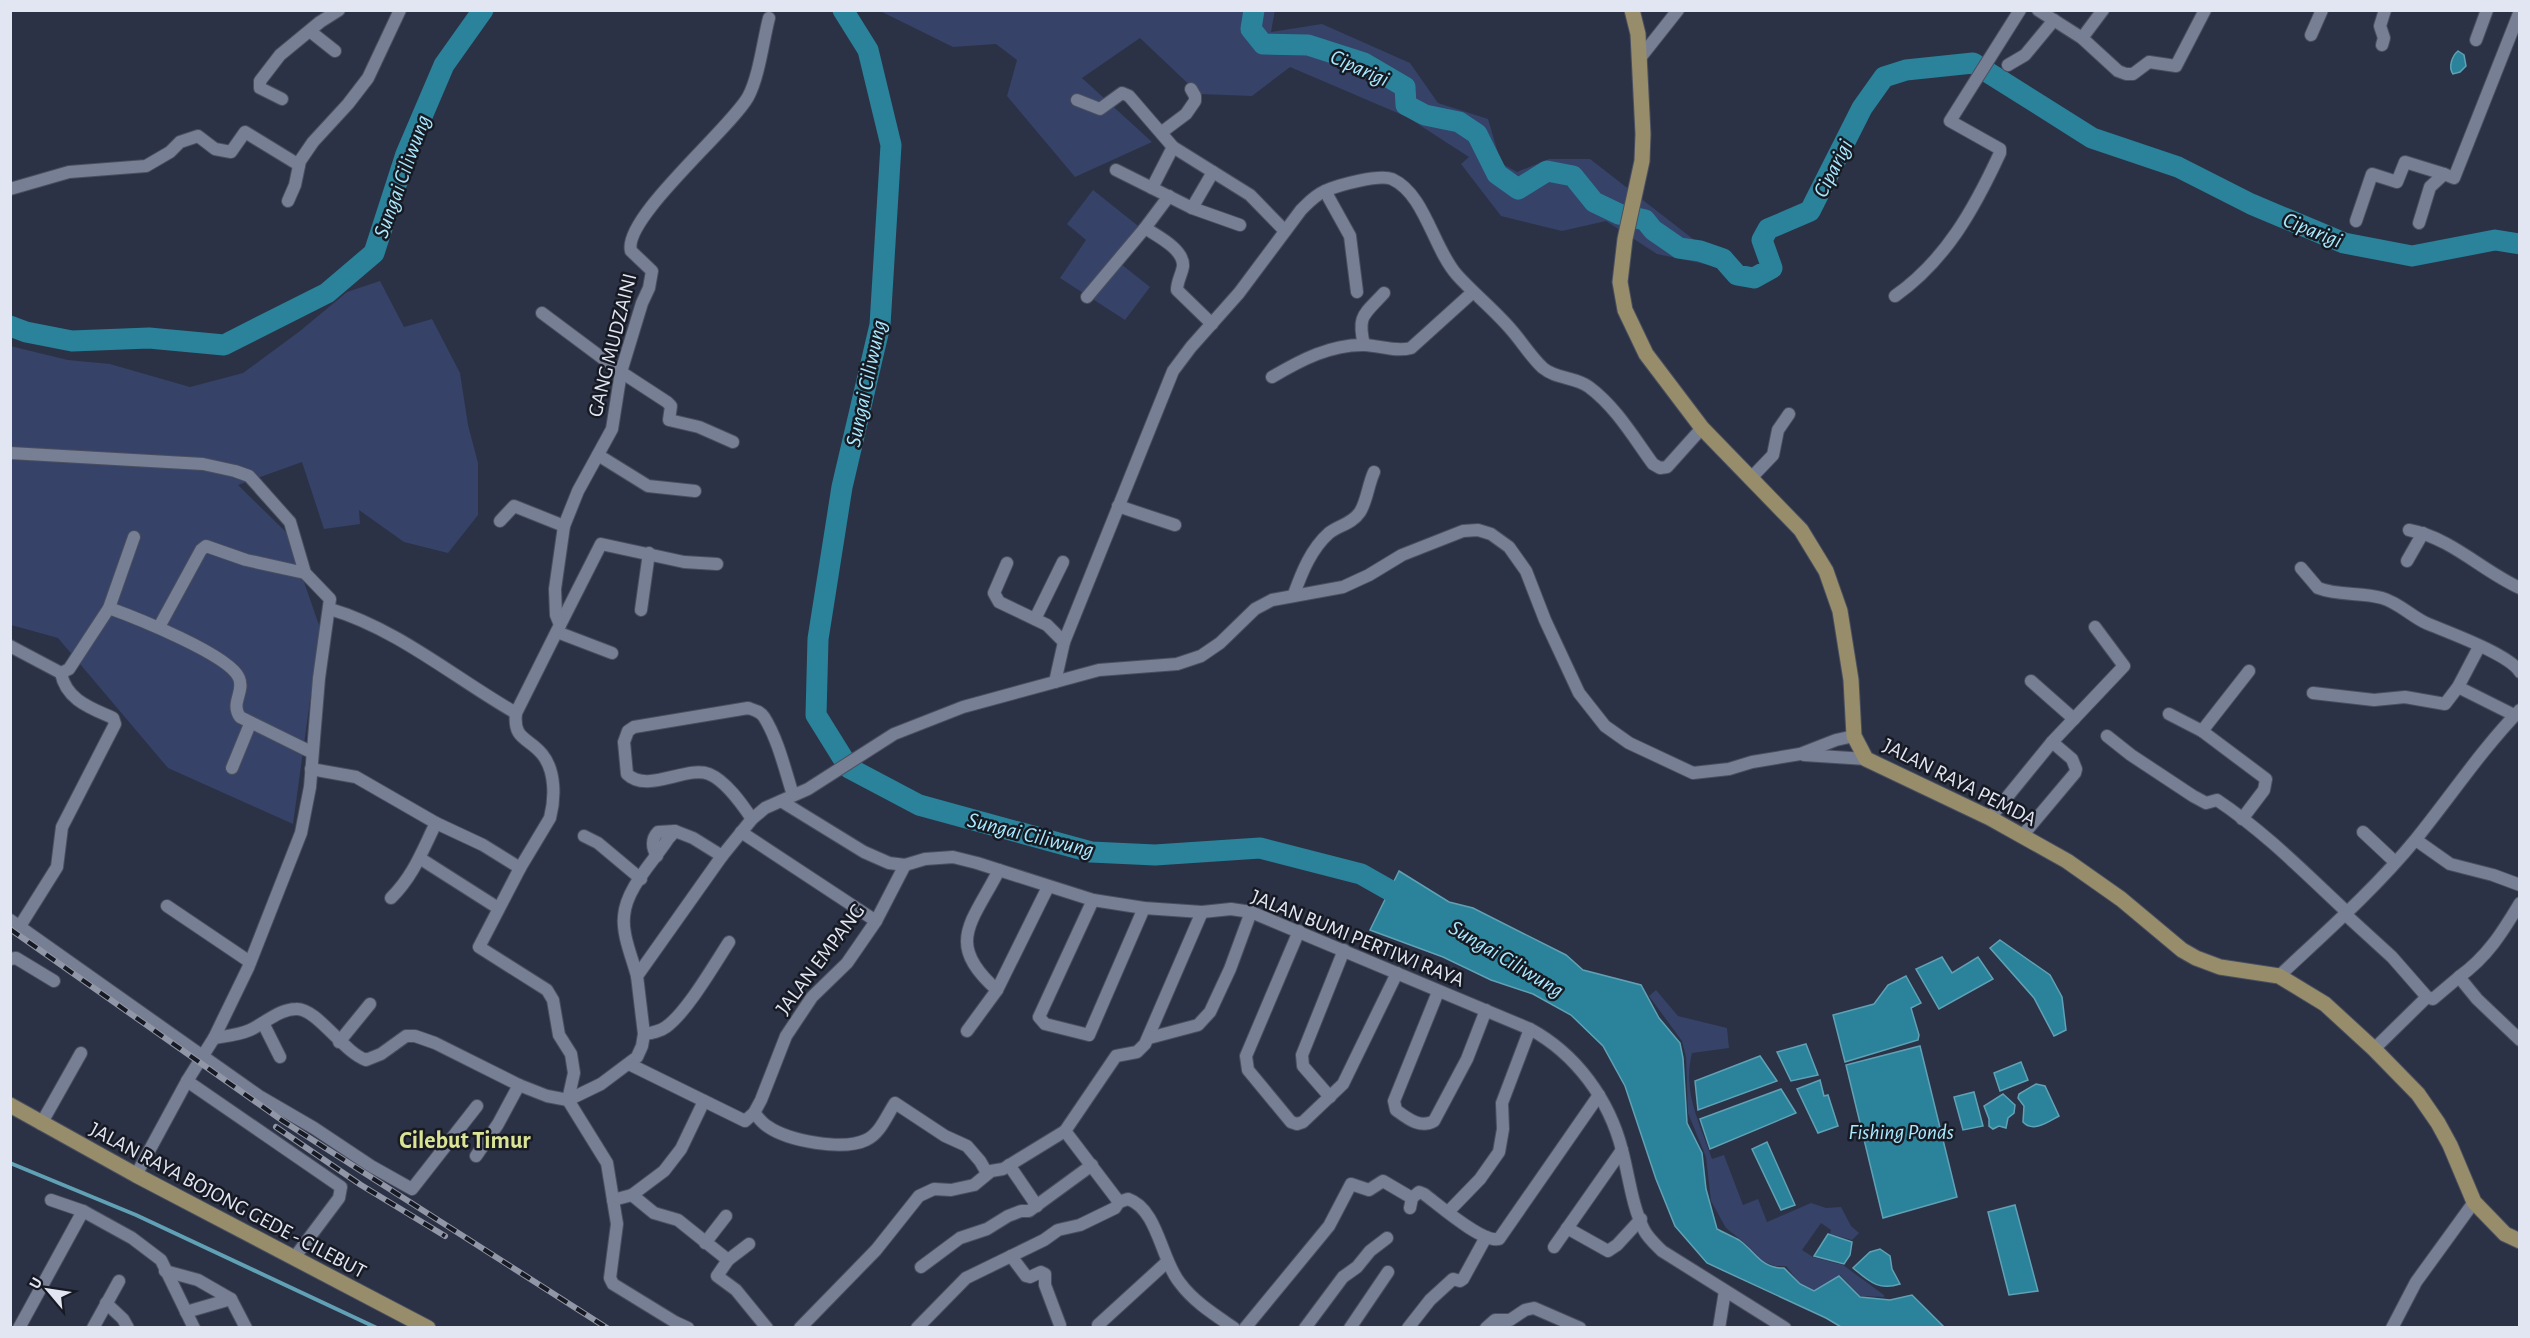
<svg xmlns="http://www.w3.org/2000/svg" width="2530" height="1338" viewBox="0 0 2530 1338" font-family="'Alegreya Sans',sans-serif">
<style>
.green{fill:#364268}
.water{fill:#2a839b;stroke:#61a1b5;stroke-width:1.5}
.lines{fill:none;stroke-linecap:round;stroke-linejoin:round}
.stream{stroke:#61a1b5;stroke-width:4}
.river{stroke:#2a839b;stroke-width:21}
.minor-casing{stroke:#4a4f5f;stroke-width:14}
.major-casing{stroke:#4a4f5f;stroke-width:17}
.minor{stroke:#777f95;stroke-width:12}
.major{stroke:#978d6a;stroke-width:15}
.rail-casing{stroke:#9297a7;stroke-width:6}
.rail{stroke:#171a23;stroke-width:4;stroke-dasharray:11;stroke-linecap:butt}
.labels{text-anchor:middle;stroke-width:5;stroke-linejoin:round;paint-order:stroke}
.street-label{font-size:21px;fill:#e2e6f3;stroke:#171a23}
.water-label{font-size:22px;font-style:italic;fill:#a9eaff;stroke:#171a23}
.quarter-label{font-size:24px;font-weight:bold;fill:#dbe395;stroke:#171a23}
</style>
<rect width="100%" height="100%" fill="#2b3245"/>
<!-- green -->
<g class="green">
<path d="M1275,10l-4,22 51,-8 88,39 28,40 50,16 13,44 16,9 32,-13h41l143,111 -76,-16 -51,-33 -44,10 -61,-15 -40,-52 8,-7 -62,-40 -117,-50 -38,29 -53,-2 -59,-56 -58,40 70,64 -77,35 -68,-81 10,-36 -21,-16 -43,3 -73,-36z"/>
<path d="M1093,190l54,43 -26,31 29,23 -25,33 -65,-42 26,-38 -19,-16z"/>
<path d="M380,281l24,46 28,-8 28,54 8,52 10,38v52l-30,38 -44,-11 -45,-32 1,14 -36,5 -22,-67 -64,23 49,48 33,95 -27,196 -125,-56 -110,-130 -47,-13 -1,-279 58,14 42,4 80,23 53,-14 57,-42 47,-39z"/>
<path d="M1656,990l22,26 49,12 2,20 -37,5c-10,39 8,70 20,106l12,-4 19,50 15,-6 9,23 44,-19 15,5 15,-1 10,19 8,7 -7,7 -22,-6 1,-4 -10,-7 -19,27 11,7 30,8 41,30v2l-24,-1 -20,-21 -26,15 -14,-6 -14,-18h-11l-16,-6 -12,-15 -21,-17 -15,-27 -5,-44 -18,-44 -2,-56 -4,-16 -33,-45z"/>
</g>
<!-- water -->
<g class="water">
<path d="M2458,51l6,4 2,11 -6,6 -7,2c-5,-7 -1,-18 5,-23z"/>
<path d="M1399,871l50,31 24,6 93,47 17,15 58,15 18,33 21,25 3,15 4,65 15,30 4,36 11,40c7,4 15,7 22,11 16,11 22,29 45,28l16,16 14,7 25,-15 21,21 30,3 22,-5 32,32h-103l-15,-9 -119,-55 -32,-37 -19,-47 -31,-93 -22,-40 -32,-31 -38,-21 -42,-14 -48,-23 -73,-27z"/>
<path d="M2000,940l50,35 12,22 4,33 -12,6 -20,-38 -44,-50z"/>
<path d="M1942,957l10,16 26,-16 15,22 -54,30 -23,-40z"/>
<path d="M1906,976l15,27 -10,5 8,27 -1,5 -73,22 -12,-47 41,-11 14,-19z"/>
<path d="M1806,1044l12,31 -27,6 -14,-29z"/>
<path d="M1920,1046l37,151 -74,21 -37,-153z"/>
<path d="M1760,1056l17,25 -79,29 -3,-29z"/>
<path d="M2021,1062l7,18 -28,11 -6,-18z"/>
<path d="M1820,1080l4,16 4,-1 10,31 -20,7 -21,-44z"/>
<path d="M2036,1084l9,2 14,30c-11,6 -26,17 -36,6l1,-16 -6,-8 1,-4z"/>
<path d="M1781,1089l15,24 -86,36 -10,-30z"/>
<path d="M1974,1092l9,34 -20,4 -9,-33z"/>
<path d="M2003,1094l12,11 -1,8 -6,5 -2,10 -7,-2 -6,3 -4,-3v-7l-5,-13z"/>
<path d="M1767,1142l28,63 -14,5 -29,-61z"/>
<path d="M2015,1205l23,86 -29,4 -21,-83z"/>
<path d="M1828,1234l24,8 -2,13 -6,9 -30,-8z"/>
<path d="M1880,1249l10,7 2,13 8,15c-22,7 -31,-3 -47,-16l17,-16z"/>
</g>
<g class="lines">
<!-- stream -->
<path class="stream" d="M10,1163l126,52 241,113"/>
<!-- river -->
<g class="river">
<path d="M843,10l25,40 23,95 -11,180 -38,162 -24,152 -2,76 33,53 70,37 172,47 64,3 105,-7 101,26 53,30"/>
<path d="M1254,10l-3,19 12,15 45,1 56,18 41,24 1,18 19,10 34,7 18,12 20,40 21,15 29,-18 26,5 21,26 25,12 26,6 8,10 26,18 21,3 23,8 14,16 17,3 18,-10 -10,-28 6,-11 42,-18 52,-103 22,-31 22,-7 67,-7 119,75 86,29 73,37 93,39 68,13 83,-16 25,4"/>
<path d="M10,326l16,6 46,9 77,-3 75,7 103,-52 47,-40 32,-99 38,-89 39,-55"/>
</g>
<!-- minor casing -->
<g class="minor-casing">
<g id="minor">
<path d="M2038,10l44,28 36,33 8,3h7l16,-12 27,4 29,-56"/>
<path d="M311,32l24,19"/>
<path d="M2311,35l11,-25"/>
<path d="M2082,38l21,-28"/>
<path d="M2476,40l11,-30"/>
<path d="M2382,45l2,-7 -4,-12 5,-16"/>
<path d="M1640,58l38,-48"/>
<path d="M2008,65l17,-10 29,-35"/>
<path d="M282,99l-22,-11v-7l20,-26 40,-33 19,-12"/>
<path d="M1077,100l23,9 22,-16 7,3 44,51 77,48 35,36"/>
<path d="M1162,132l24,-18 9,-13v-5l-4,-7"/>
<path d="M1116,170l76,38 48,17"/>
<path d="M1152,188l21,-41"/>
<path d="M10,189l59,-17 77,-6 24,-14 10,-10 18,-6 17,13 16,3 14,-20 54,33"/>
<path d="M1325,191l25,45 7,56"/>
<path d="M288,201l7,-16 5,-24 13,-19 35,-38 20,-26 32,-68"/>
<path d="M1192,208l21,-36"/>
<path d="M2356,221l16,-47 25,8 8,-20 39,12"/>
<path d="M2419,223l11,-36 14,-13 10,4 66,-167"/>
<path d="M1145,228c12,8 39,21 38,38 -1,8 -6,15 -6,24l35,34"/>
<path d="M1895,296c51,-36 79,-87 105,-143v-4l-50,-28 70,-111"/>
<path d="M1087,297l58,-69 24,-32"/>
<path d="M542,313l79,59 46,30 4,4 -2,14 30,7 34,15"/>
<path d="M1364,345c-7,-30 0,-30 20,-52"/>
<path d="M1272,377c29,-17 59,-33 93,-32 16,1 31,7 46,3l62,-56"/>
<path d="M10,453l193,11 32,7 14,5 41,46 15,51 25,26 -11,79 -9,109 -9,46 -53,135 -34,70 -27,43 -51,94"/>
<path d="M598,455l50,31 47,5"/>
<path d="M1750,479l23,-24 5,-25 11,-16"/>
<path d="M1118,506l57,19"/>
<path d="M500,521l14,-15 50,20"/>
<path d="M2409,530c43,8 73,41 111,58"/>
<path d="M2407,561l16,-28"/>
<path d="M1007,563l-13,30 5,9 48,23 17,17"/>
<path d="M2301,568l17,20c20,8 43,4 64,10 17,5 29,18 44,25 21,9 83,31 94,49"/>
<path d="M1294,594c8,-22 17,-45 35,-61 10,-8 23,-9 31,-21 7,-11 8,-27 14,-40"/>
<path d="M109,608c25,9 121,47 130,70 6,14 -9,25 1,39l71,35"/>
<path d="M330,609c68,20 126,70 186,104"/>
<path d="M641,610l8,-57"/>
<path d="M1035,619l28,-57"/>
<path d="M560,625l41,-81 83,18 33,2"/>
<path d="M159,627l42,-77 5,-4 40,14 59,13"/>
<path d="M557,632l55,21"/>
<path d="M10,646l51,27 8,-4 40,-61 25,-71"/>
<path d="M2031,681l43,38"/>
<path d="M1055,682l9,-40 109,-271 18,-24 48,-54 62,-83c7,-7 14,-15 24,-19 13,-6 54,-17 67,-12 33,15 41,69 65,96 18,20 40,37 57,58 10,12 18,25 29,35 13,11 33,9 46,19 27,20 45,51 64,77l7,4 7,-1 35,-39"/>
<path d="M2458,687l56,28"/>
<path d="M2313,693l61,7 31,-3 40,7 13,-17 21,-40"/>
<path d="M2169,714l33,17 64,48 -2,11 -22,29"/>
<path d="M2202,731l47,-60"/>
<path d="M2107,736l24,19 62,41 13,7 11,-3c48,32 89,74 131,113"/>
<path d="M1804,755l62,4"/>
<path d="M232,768l18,-44"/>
<path d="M311,769l45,8 80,46 47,22 37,23"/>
<path d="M781,801l83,51 25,11 16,2 20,-6 28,-2 24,6 116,37 51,8 58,4 29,-3 20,3 279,117c46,25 79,70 92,121 7,26 10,56 22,80 4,8 12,15 18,21l123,77"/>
<path d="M1990,818l62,-76 72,-76 -29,-39"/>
<path d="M752,819c-10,-15 -26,-38 -43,-45 -22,-9 -62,20 -82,0l-3,-32 4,-11 6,-4 114,-19c6,2 12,3 16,9 14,22 21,53 29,78"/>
<path d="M741,832l135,89"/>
<path d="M2363,832l32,30"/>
<path d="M584,836l14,7 43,36"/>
<path d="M2022,836l53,-63 1,-4 -4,-10 -20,-17"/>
<path d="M2416,840l34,24 43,11 27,10"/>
<path d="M657,856c-5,-8 -6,-17 1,-24l17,-1"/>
<path d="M421,859l77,49"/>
<path d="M391,898c23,-23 31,-47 45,-75"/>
<path d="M1093,900l-54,117 6,7 44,11 55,-127"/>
<path d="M167,906l83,56"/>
<path d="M2346,915l46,42 35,40 6,2 26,-22 18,22 43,41"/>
<path d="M10,920l249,176 55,32 57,38 41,23 65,-83"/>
<path d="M20,926l37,-59 5,-40 53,-103 -2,-6c-22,-10 -47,-18 -52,-45"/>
<path d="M1299,931l-53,125 2,14 43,52 6,2 6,-2 40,-38 54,-111"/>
<path d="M10,959l6,-1 38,23"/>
<path d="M637,976c-5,-19 -15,-41 -13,-60 2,-28 30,-55 44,-77l7,-8 18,7 29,18"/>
<path d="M2279,976c47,-44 96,-87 137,-137 35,-43 65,-89 104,-129"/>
<path d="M2459,977c28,-20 43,-44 61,-74"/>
<path d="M997,990c-53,-47 -25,-67 2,-120"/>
<path d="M1438,992l-44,109 2,9c11,8 24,19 38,11l33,-62 19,-49"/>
<path d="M263,1023l17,34"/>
<path d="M967,1031l30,-41 51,-103"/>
<path d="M644,1034c8,-1 15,-2 22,-7 21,-15 48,-62 63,-85"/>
<path d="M214,1038c12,-2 25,-3 36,-8 15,-7 30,-21 46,-21 21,-1 47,43 70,51l15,-6 25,-18h9l20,7 84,42 28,11 21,4 33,-16 36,-27 5,-11 2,-12 -7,-58 85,-120 30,-37 13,-11 43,-19 86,-55 69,-27 136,-37 78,-6 24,-8 19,-13 35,-34 17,-9 71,-13 26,-12 33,-20 61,-24 15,-1 13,4 18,13 17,24 19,49 34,73 26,33 24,17 64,30 36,-4 23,-7 48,-8 36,-14 18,-4"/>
<path d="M1149,1038l49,-13 12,-13 20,-43 21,-57"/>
<path d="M339,1042l31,-38"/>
<path d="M2374,1049l53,-52"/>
<path d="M629,1064l116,57 9,-8 7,-13 25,-64 26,-39 35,-34 29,-42 29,-56"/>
<path d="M187,1081l154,106 -2,11 -45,60"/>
<path d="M1330,1097l-27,-31 -1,-11 42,-105"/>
<path d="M754,1113c4,4 8,10 13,13 21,15 76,25 99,14 14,-6 21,-25 29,-37l50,33 22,10 13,15 7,12"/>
<path d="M41,1124l40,-71"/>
<path d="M476,1156l22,-32 21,-39"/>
<path d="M1009,1165l28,41"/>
<path d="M632,1195l32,-24 17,-22 23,-48"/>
<path d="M51,1200l32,11"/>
<path d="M613,1200l19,-5 22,18 24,7 50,40"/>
<path d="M1119,1202l9,-3c30,10 33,61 52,84 14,19 35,32 54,45"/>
<path d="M1410,1208l2,-10 7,-6 5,2c15,11 58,49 75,45l100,-144"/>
<path d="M1448,1212l32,-33 19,-27 4,-23 -1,-26 28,-74"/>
<path d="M1567,1228l41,23 9,-6 24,-26"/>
<path d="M705,1243l21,-27"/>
<path d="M749,1244l-21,16 -11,16 19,14 31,38"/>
<path d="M1554,1247l68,-97"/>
<path d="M1011,1256l15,20 4,1 11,-5 4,2v11l15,40"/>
<path d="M921,1267l39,-29 27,-9 21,-13 13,-5h8l63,-46"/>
<path d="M165,1271l33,9 33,19 15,29"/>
<path d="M106,1303l17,16 5,9"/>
<path d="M186,1312l45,-13"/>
<path d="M1098,1325l69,-63"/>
<path d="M19,1328l64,-117 49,27 29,22 33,68"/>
<path d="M93,1328l26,-47"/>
<path d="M688,1328l-13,-6 -62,-38 -3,-6 7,-54 -10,-61 -39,-63 6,-27 -3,-19 -12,-19 -6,-35 -6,-10 -68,-43 41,-79 30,-50c5,-19 6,-47 -8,-64 -14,-17 -29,-14 -26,-41l44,-88 -4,-10 -1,-26 9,-63 14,-35 34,-62 9,-57 21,-69 7,-15 3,-17 -21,-20c-9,-32 99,-122 117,-154 11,-20 15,-56 21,-79"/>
<path d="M800,1328l76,-78 43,-54 15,-7 17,1 23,-5 17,-14 12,-2 62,-38"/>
<path d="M917,1328l49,-50 78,-38 14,-10 22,-5 35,-17 4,-6 -54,-71 51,-75 21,-4 8,-8 57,-132"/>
<path d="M1245,1328l84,-102 22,-42 18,6 14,-9 29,17"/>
<path d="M1305,1328l38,-51 14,-10 13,-16 17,-13"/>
<path d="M1350,1328l38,-56"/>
<path d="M1408,1328l22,-28 23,-21 7,2 3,-2 23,-42"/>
<path d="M1486,1328l9,-8h15l15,-10 9,-2 46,20"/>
<path d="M1719,1328l6,-37"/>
<path d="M2392,1328l24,-46 58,-80"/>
</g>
</g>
<!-- major casing -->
<g class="major-casing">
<g id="major">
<path d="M1632,10l6,24 5,100 -1,27 -17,78 -5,43 5,28 21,44 56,74 99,102 25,41 14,40 11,69 3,56 12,23 124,59 77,43 54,38 61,51 14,8 24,9 59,9 46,28 49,45 44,45 20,29 12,22 24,57 31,32 15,7"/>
<path d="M10,1105l126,70 292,153"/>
</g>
</g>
<!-- minor -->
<use href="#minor" class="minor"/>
<!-- major -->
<use href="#major" class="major"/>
<!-- rail casing -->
<g class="rail-casing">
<g id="rail">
<path d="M10,929l273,192 324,207"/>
<path d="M276,1127l85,58 84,51"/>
</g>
</g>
<!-- rail -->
<use href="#rail" class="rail"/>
</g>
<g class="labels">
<!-- street labels -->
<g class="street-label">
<text transform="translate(612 345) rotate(-76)" y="7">GANG MUDZAINI</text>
<text transform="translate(1960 782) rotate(27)" y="7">JALAN RAYA PEMDA</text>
<text transform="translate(1358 938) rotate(22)" y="7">JALAN BUMI PERTIWI RAYA</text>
<text transform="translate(820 959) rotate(-53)" y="7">JALAN EMPANG</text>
<text transform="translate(228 1200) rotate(28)" y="7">JALAN RAYA BOJONG GEDE - CILEBUT</text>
</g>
<!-- water labels -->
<g class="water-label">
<text transform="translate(1360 67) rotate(24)" y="8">Ciparigi</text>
<text transform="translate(1832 168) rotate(-63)" y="8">Ciparigi</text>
<text transform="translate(401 176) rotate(-70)" y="8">Sungai Ciliwung</text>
<text transform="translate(2313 229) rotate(22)" y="8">Ciparigi</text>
<text transform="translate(865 383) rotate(-78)" y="8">Sungai Ciliwung</text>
<text transform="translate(1031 834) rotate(14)" y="8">Sungai Ciliwung</text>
<text transform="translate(1507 958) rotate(31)" y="8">Sungai Ciliwung</text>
<text x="1901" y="1139">Fishing Ponds</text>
</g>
<!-- quarter labels -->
<g class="quarter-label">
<text x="465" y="1148">Cilebut Timur</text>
</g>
</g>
<!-- border -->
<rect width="2530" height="1338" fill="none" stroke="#e2e6f3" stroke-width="24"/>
<!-- north arrow -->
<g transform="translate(48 1290) rotate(299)" stroke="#171a23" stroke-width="4.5" paint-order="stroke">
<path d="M0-4.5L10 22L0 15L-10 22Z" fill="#e2e6f3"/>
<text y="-9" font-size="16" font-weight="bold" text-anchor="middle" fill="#e2e6f3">U</text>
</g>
</svg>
